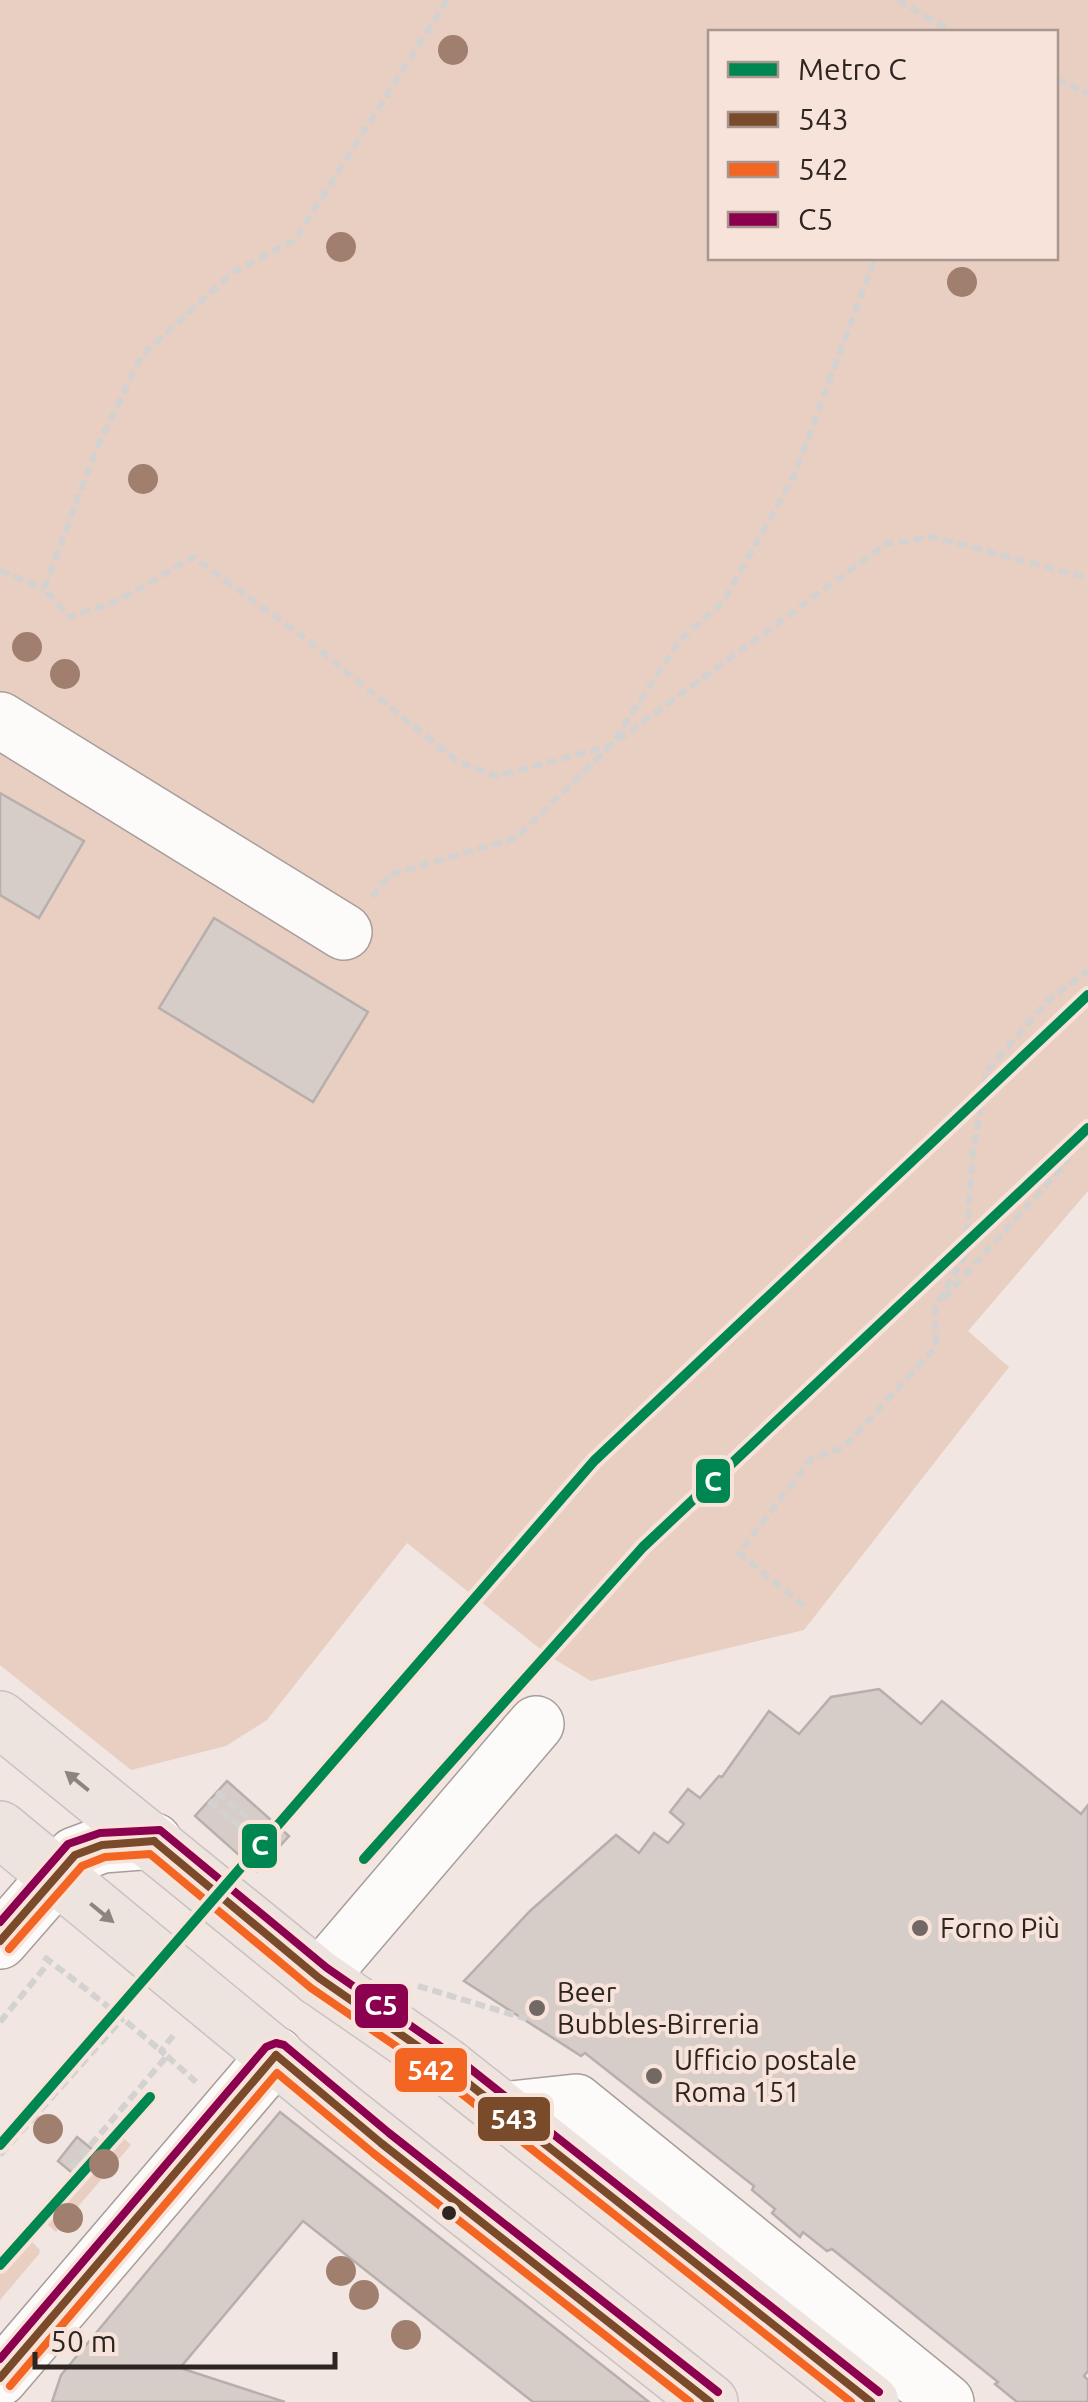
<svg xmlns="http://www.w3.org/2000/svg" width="1088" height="2402" viewBox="0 0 1088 2402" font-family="Ubuntu,sans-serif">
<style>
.green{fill:#e9cec2;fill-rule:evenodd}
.building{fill:#d6cdc9;stroke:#b7afab;stroke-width:2.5}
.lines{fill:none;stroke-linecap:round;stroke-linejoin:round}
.minor-casing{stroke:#a79e9b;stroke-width:58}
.major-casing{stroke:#c8c2c0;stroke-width:58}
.path{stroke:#d4d2d0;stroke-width:6;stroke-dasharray:10 5;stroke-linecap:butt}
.minor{stroke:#fdfbfa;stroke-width:55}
.major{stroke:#ede3df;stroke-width:55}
.bus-1-casing{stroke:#f8e3da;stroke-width:15}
.bus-2-casing{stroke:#f8e3da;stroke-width:15}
.bus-3-casing{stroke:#f8e3da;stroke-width:15}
.bus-1{stroke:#7a4b2a;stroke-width:8}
.bus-2{stroke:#f26522;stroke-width:8}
.bus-3{stroke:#8b004f;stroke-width:8}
.metro-1-casing{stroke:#f8e3da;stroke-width:18}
.metro-1{stroke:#008751;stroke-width:10}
.tree{fill:#a17f6e}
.oneway{fill:#8d8480}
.poi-dot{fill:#726965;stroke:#f8e3da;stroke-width:4}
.bus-dot{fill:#2d2522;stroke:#f8e3da;stroke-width:4}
.labels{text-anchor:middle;stroke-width:8;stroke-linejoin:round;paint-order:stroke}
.poi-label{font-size:28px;fill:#2d2522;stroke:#f8e3da;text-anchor:start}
.line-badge{stroke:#f8e3da;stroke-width:4}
.badge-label{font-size:28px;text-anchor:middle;font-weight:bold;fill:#fff}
</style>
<rect width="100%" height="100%" fill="#f1e6e1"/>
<!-- green -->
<g class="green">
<path d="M0,0h1088v1191l-120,140 41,36 -205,263 -213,51 -42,-25 -142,-113 -140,177 -41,26 -95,24 -131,-105zM710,32h346v226h-346z"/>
<path d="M119,2134l12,11 -75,87 -12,-10c12,-16 7,-34 28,-43l6,2z"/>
<path d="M32,2242l8,8 -1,4 -39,46v-46z"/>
</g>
<!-- building -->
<g class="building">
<path d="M0,793l84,48 -45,77 -39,-23z"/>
<path d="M214,918l154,94 -55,90 -154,-94z"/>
<path d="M879,1689l42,35 21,-23 139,113 7,-9v566l-4,5 4,4v22h-71l-22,-18 3,-2 -166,-133 -5,2 -24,-19 -3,5 -28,-24 3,-4 -23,-19 2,-4 -169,-133 -4,3 -117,-75 66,-70 86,-76 23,18 15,-20 14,10 16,-19 -14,-12 18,-23 12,9 19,-22 3,1 47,-66 30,23 32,-37z"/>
<path d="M227,1781l62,55 -32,35 -62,-55z"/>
<path d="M280,2112l369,290h-116l-230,-181 -123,147 105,34h-233l9,-27z"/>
<path d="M77,2137l20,16 -20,24 -19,-16z"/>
</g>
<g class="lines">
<!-- minor casing -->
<g class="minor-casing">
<g id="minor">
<path d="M0,720l344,212"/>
<path d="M0,1941l75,-86 27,-10 52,-4"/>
<path d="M319,1978l217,-254"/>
<path d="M502,2110l74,-8 370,300"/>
<path d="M0,2378l276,-323"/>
</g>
</g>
<!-- major casing -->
<g class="major-casing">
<g id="major">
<path d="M0,1719l319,259 126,87 426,337"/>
<path d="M0,1829l341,281 369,292"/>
</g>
</g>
<!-- path -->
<g class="path">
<path d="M447,0l-152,240 -62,32 -91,83 -45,92 -53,142 26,28 50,-17 73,-43 109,79 156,126 39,14 113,-30 276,-202 47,-7 155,41"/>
<path d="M898,0l54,32"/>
<path d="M1056,79l32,14"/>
<path d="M0,570l44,19"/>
<path d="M615,739l65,-99 43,-38 71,-126 81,-218"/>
<path d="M372,897l17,-22 127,-37 91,-89"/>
<path d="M944,1298l116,-128 28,-42"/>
<path d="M804,1606l-65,-53 73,-95 31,-10 93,-101 -1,-40 30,-51 8,-105 14,-80 60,-70 41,-30"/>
<path d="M217,1792l54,45"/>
<path d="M209,1801l56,46"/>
<path d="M44,1957c40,30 79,61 117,94"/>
<path d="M418,1986l109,33"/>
<path d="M0,2022l46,-56"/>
<path d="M557,2030l4,-5"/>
<path d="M167,2056l29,26"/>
<path d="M0,2155l123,-137"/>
<path d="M71,2168l96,-112 -6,-5 15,-19"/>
</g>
<!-- minor -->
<use href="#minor" class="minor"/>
<!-- major -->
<use href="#major" class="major"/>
<!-- bus-1 casing -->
<g class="bus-1-casing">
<g id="bus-1">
<path d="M154,1841l165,137 126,87 426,337"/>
<path d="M0,1941l75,-86 27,-10 52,-4"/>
<path d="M276,2055l105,88 329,259"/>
<path d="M0,2378l276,-323"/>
</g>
</g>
<!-- bus-2 casing -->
<g class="bus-2-casing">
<g id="bus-2">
<path d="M9,1949l73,-83 23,-9 45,-3 161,134 127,87 413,327"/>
<path d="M10,2386l267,-313 96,80 317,249"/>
</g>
</g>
<!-- bus-3 casing -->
<g class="bus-3-casing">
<g id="bus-3">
<path d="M0,1922l68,-78 32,-11 60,-3 167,138 126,87 426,337"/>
<path d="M0,2359l266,-312 10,-4 8,2 105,88 329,259"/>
</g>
</g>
<!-- bus-1 -->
<use href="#bus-1" class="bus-1"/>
<!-- bus-2 -->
<use href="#bus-2" class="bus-2"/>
<!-- bus-3 -->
<use href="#bus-3" class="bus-3"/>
<!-- metro-1 casing -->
<g class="metro-1-casing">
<g id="metro-1">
<path d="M364,1859l279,-312 445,-419"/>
<path d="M0,2145l594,-684 494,-466"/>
<path d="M0,2265l150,-168"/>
</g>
</g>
<!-- metro-1 -->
<use href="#metro-1" class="metro-1"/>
</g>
<!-- trees -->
<g class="tree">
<circle cx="453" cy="50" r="15"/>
<circle cx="341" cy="247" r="15"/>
<circle cx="962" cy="282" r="15"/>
<circle cx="143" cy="479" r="15"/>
<circle cx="27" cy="647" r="15"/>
<circle cx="65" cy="674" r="15"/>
<circle cx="48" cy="2129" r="15"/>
<circle cx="104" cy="2164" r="15"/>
<circle cx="68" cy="2218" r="15"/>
<circle cx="341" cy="2271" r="15"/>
<circle cx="364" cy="2295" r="15"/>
<circle cx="406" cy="2335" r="15"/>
</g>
<!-- one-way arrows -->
<defs><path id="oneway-solid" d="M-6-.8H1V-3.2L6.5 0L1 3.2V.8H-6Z" transform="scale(2.5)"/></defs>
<g class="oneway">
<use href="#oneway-solid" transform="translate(77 1781) rotate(-141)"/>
<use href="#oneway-solid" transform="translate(102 1913) rotate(39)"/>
</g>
<!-- markers -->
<g class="poi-dot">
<circle cx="920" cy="1928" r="10"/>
<circle cx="537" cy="2008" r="10"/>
<circle cx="654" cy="2076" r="10"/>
</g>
<circle class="bus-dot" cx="449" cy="2213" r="9"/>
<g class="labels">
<!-- poi labels -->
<g class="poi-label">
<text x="940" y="1938">Forno Più</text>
<text x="557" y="2002">Beer<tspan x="557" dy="32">Bubbles-Birreria</tspan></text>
<text x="674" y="2070">Ufficio postale<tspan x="674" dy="32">Roma 151</tspan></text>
</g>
</g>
<g class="line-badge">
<rect x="694" y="1457" width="38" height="48" rx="10" fill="#008751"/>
<rect x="240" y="1822" width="39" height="48" rx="10" fill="#008751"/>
<rect x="353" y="1982" width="57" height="48" rx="10" fill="#8b004f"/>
<rect x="393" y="2046" width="76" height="48" rx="10" fill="#f26522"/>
<rect x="476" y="2095" width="76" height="48" rx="10" fill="#7a4b2a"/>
</g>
<g class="badge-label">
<text x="713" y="1491">C</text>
<text x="260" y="1855">C</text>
<text x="381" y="2015">C5</text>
<text x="431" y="2080">542</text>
<text x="514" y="2129">543</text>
</g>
<!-- legend -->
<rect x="708" y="30" width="350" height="230" fill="#f8e3da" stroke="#a79790" stroke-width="2.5"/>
<rect x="728" y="62" width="50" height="15" fill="#008751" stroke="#a79790" stroke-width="2.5"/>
<text x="798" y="80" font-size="30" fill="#2d2522">Metro C</text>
<rect x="728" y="112" width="50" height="15" fill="#7a4b2a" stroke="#a79790" stroke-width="2.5"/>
<text x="798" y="130" font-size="30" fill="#2d2522">543</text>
<rect x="728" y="162" width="50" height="15" fill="#f26522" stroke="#a79790" stroke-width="2.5"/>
<text x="798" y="180" font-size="30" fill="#2d2522">542</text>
<rect x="728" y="212" width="50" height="15" fill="#8b004f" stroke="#a79790" stroke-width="2.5"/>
<text x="798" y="230" font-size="30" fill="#2d2522">C5</text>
<!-- scale -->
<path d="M35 2352v15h300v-15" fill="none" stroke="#2d2522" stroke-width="5"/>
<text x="50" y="2352" font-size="30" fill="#2d2522" stroke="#f8e3da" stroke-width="8" paint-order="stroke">50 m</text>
</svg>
